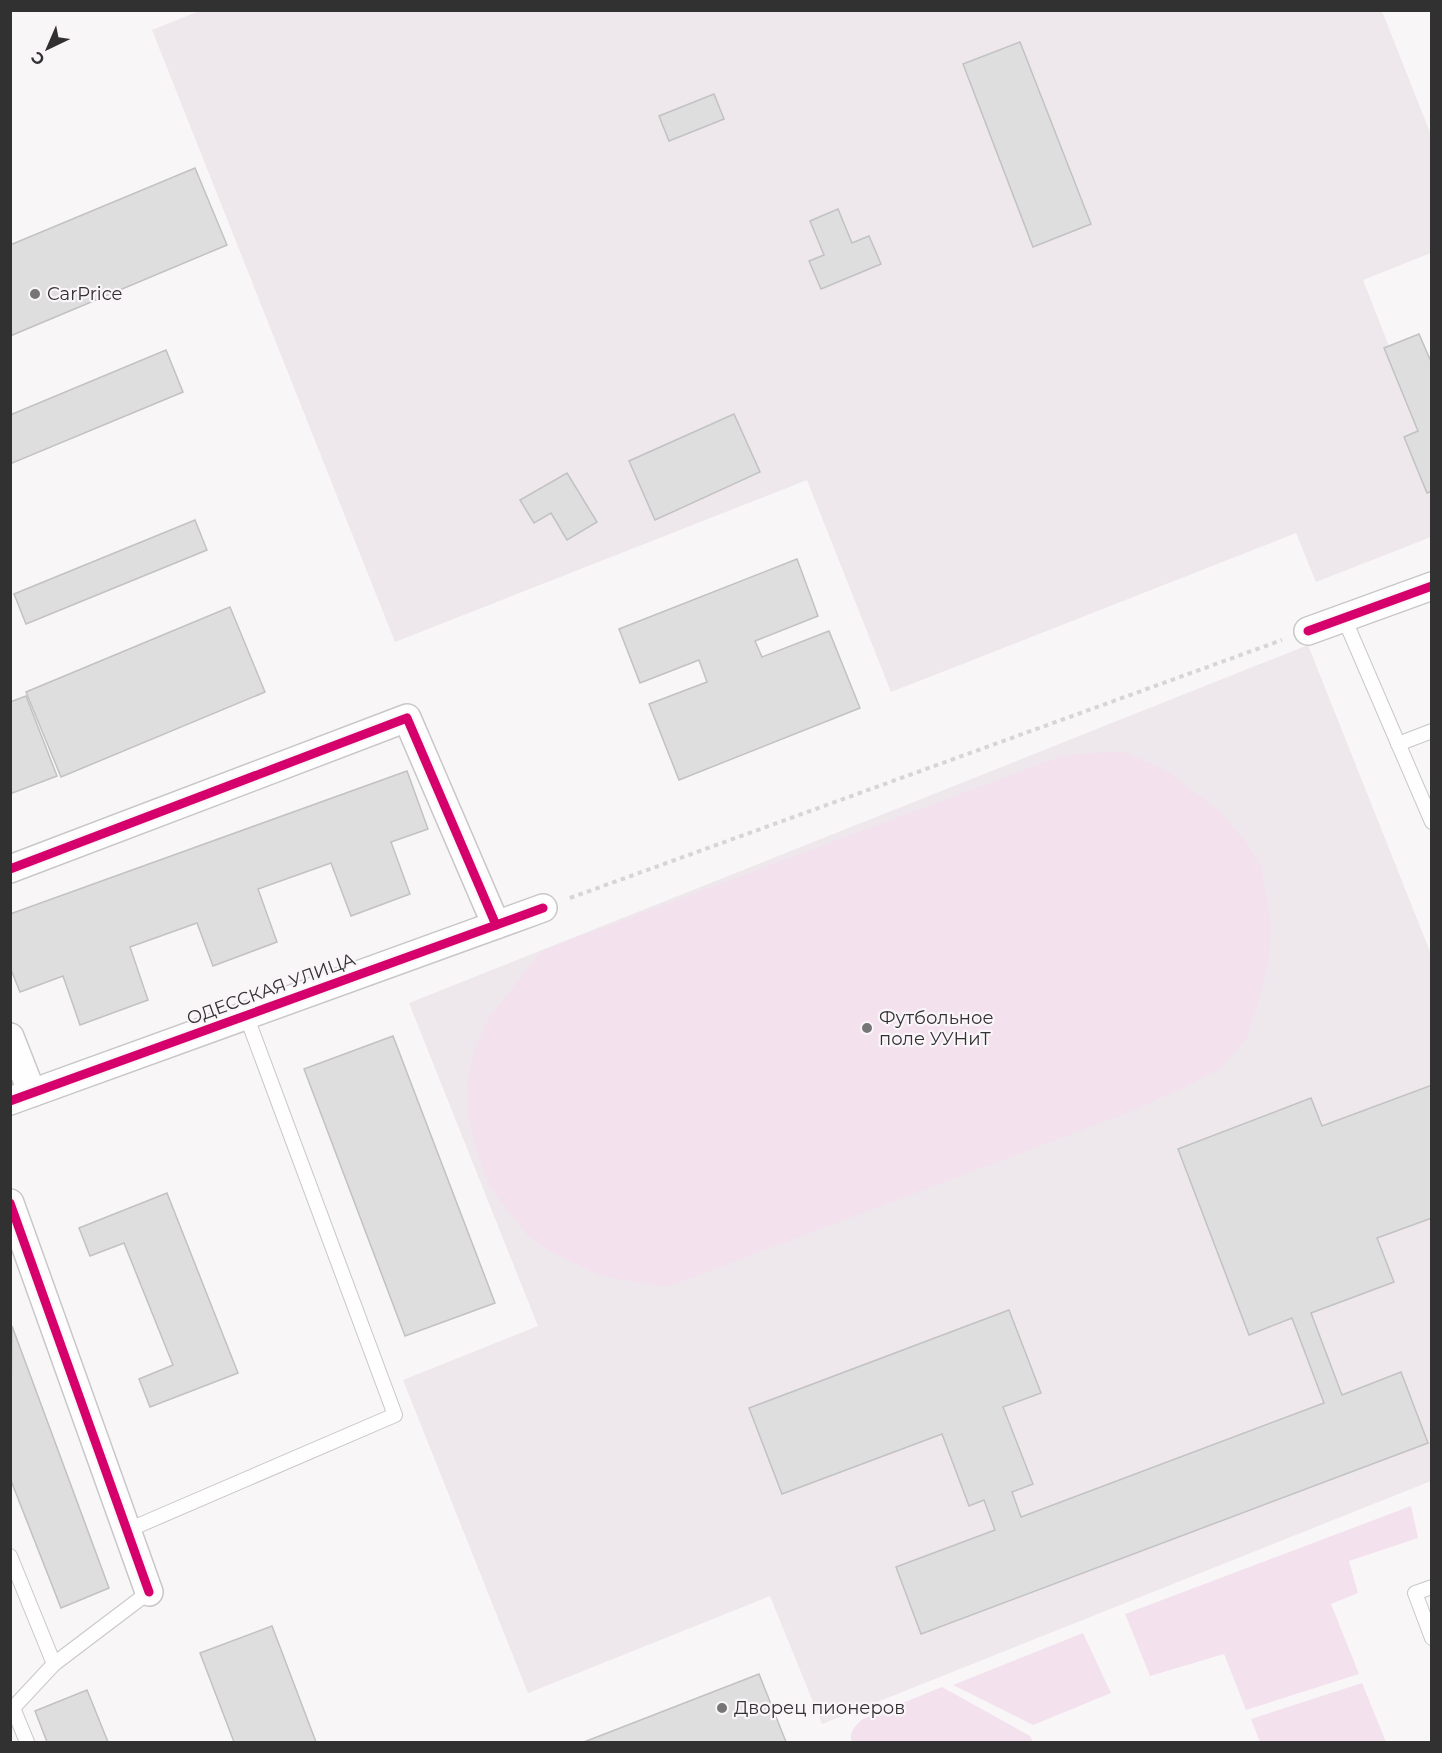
<svg xmlns="http://www.w3.org/2000/svg" width="1442" height="1753" viewBox="0 0 1442 1753" font-family="Montserrat,sans-serif">
<style>
.built{fill:#eee7ec}
.green{fill:#f3e2ee}
.building{fill:#dfdedf;stroke:#c2c2c2;stroke-width:1.5}
.lines{fill:none;stroke-linecap:round;stroke-linejoin:round}
.lane-casing{stroke:#c9c7c8;stroke-width:16}
.street-casing{stroke:#c9c7c8;stroke-width:30}
.path{stroke:#d6d6d6;stroke-width:4;stroke-dasharray:4.5 4.5;stroke-linecap:butt}
.lane{stroke:#fefefe;stroke-width:14}
.street{stroke:#fefefe;stroke-width:27}
.cycleway-casing{stroke:#f9f5f8;stroke-width:13}
.cycleway{stroke:#d6006c;stroke-width:9}
.poi-dot{fill:#777677;stroke:#f9f5f8;stroke-width:2}
.labels{text-anchor:middle;stroke-width:4.5;stroke-linejoin:round;paint-order:stroke}
.poi-label{font-size:18px;fill:#323132;stroke:#f9f5f8;text-anchor:start}
.street-label{font-size:18px;fill:#323132;stroke:#f9f5f8}
</style>
<rect width="100%" height="100%" fill="#f8f6f7"/>
<!-- built -->
<g class="built">
<path d="M202,10l1180,1 49,124v118l-68,27 68,173v84l-115,45 -20,-49 -405,159 -84,-212 -412,162 -243,-612z"/>
<path d="M1308,645l123,309v527l-609,243 -52,-128 -242,97 -125,-313 135,-54 -129,-323z"/>
</g>
<!-- green -->
<g class="green">
<path d="M1122,751l45,20 52,40 26,30 17,28 9,56 -2,37 -10,39 -12,37 -26,30 -40,21 -54,24 -460,174 -66,-11 -53,-26 -21,-15 -37,-48 -12,-32 -10,-40 -1,-31 7,-33 15,-33 52,-67 520,-195z"/>
<path d="M1411,1506l7,32 -69,23 9,32 -27,11 28,70 -113,36 -22,-56 -74,22 -25,-62z"/>
<path d="M1083,1633l28,60 -78,32 -80,-40z"/>
<path d="M1362,1683l24,59h-126l-9,-23z"/>
<path d="M942,1687l88,49 3,6h-181c-4,-10 4,-17 11,-23z"/>
</g>
<!-- building -->
<g class="building">
<path d="M1020,42l71,182 -58,23 -70,-183z"/>
<path d="M714,94l10,25 -55,22 -10,-25z"/>
<path d="M195,168l32,77 -217,91v-91z"/>
<path d="M838,209l14,34 17,-7 12,28 -60,25 -12,-28 15,-6 -14,-34z"/>
<path d="M1419,334l13,30v127l-5,2 -23,-56 14,-6 -34,-83z"/>
<path d="M166,350l17,42 -173,72v-49z"/>
<path d="M734,414l26,58 -105,48 -26,-59z"/>
<path d="M567,473l30,49 -30,18 -16,-27 -17,10 -14,-23z"/>
<path d="M195,520l12,30 -181,74 -12,-30z"/>
<path d="M797,559l21,57 -63,25 7,16 67,-26 31,77 -181,72 -30,-76 58,-22 -8,-22 -59,23 -21,-54z"/>
<path d="M230,607l35,85 -204,85 -35,-85z"/>
<path d="M26,696l31,80 -47,18v-92z"/>
<path d="M407,771l21,58 -37,13 19,52 -59,22 -20,-53 -73,26 19,53 -64,24 -16,-43 -67,24 18,53 -68,25 -17,-49 -43,16 -10,-25v-53z"/>
<path d="M393,1036l102,267 -90,33 -101,-267z"/>
<path d="M1432,1085v133l-55,20 17,44 -83,31 31,82 59,-23 27,71 -507,191 -25,-67 99,-37 -11,-30 -15,6 -27,-72 -160,60 -33,-86 260,-98 32,83 -38,14 30,77 -21,8 9,25 303,-114 -32,-85 -43,17 -71,-186 133,-51 11,28z"/>
<path d="M167,1193l71,180 -88,34 -11,-28 34,-14 -49,-122 -34,13 -11,-28z"/>
<path d="M12,1326l97,262 -48,20 -51,-130z"/>
<path d="M272,1626l44,116h-82l-34,-89z"/>
<path d="M759,1674l27,68h-202z"/>
<path d="M87,1690l21,52h-61l-12,-31z"/>
</g>
<g class="lines">
<!-- lane casing -->
<g class="lane-casing">
<g id="lane">
<path d="M1344,618l88,204"/>
<path d="M1398,744l34,-13"/>
<path d="M128,1530l267,-115 -149,-400"/>
<path d="M10,1556l44,108 -41,44 14,34"/>
<path d="M1432,1587l-17,6 17,45"/>
<path d="M54,1664l95,-72"/>
</g>
</g>
<!-- street casing -->
<g class="street-casing">
<g id="street">
<path d="M1308,631l124,-45"/>
<path d="M10,869l397,-151 89,207"/>
<path d="M10,1037l22,56"/>
<path d="M10,1101l533,-193"/>
<path d="M10,1203l139,389"/>
</g>
</g>
<!-- path -->
<path class="path" d="M570,898l712,-258"/>
<!-- lane -->
<use href="#lane" class="lane"/>
<!-- street -->
<use href="#street" class="street"/>
<!-- cycleway casing -->
<g class="cycleway-casing">
<g id="cycleway">
<path d="M1308,631l124,-45"/>
<path d="M10,869l397,-151 89,207"/>
<path d="M10,1101l533,-193"/>
<path d="M10,1203l139,389"/>
</g>
</g>
<!-- cycleway -->
<use href="#cycleway" class="cycleway"/>
</g>
<!-- markers -->
<g class="poi-dot">
<circle cx="35" cy="294" r="6"/>
<circle cx="867" cy="1028" r="6"/>
<circle cx="722" cy="1708" r="6"/>
</g>
<g class="labels">
<!-- poi labels -->
<g class="poi-label">
<text x="47" y="300">CarPrice</text>
<text x="879" y="1024">Футбольное<tspan x="879" dy="21">поле УУНиТ</tspan></text>
<text x="734" y="1714">Дворец пионеров</text>
</g>
<!-- street labels -->
<g class="street-label">
<text transform="translate(271 989) rotate(-20)" y="6">ОДЕССКАЯ УЛИЦА</text>
</g>
</g>
<!-- border -->
<rect width="1442" height="1753" fill="none" stroke="#323132" stroke-width="24"/>
<!-- north arrow -->
<g transform="translate(48 48) rotate(224)" stroke="#f9f5f8" stroke-width="4.5" paint-order="stroke">
<path d="M0-4.5L10 22L0 15L-10 22Z" fill="#323132"/>
<text y="-9" font-size="16" font-weight="bold" text-anchor="middle" fill="#323132">С</text>
</g>
</svg>
